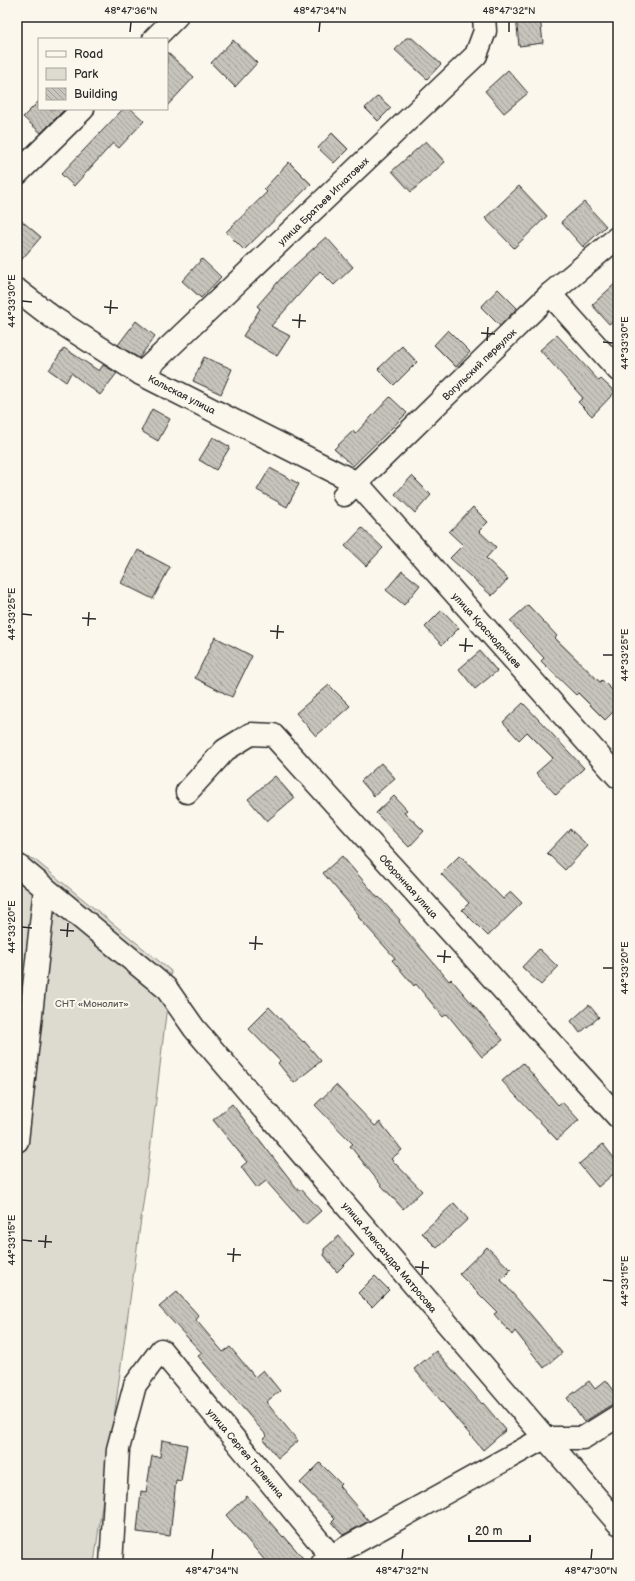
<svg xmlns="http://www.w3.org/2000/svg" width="635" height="1581" viewBox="0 0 635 1581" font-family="'Balsamiq Sans',sans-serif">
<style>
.green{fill:#dddad0;stroke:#84827e}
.building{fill:url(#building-back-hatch);stroke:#2b2b2b}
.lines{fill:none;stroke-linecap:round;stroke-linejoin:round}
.minor-casing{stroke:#2b2b2b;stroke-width:25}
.minor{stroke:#fbf7ec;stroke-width:22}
.ticks{fill:none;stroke:#2b2b2b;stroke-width:1.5}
.labels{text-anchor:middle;stroke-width:4;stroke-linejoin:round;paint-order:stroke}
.street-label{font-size:10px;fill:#2b2b2b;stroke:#fbf7ec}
.park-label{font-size:10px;fill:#585754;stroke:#fbf7ec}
.neatline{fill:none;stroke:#2b2b2b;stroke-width:1.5}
.ticks-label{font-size:10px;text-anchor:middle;fill:#2b2b2b}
</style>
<defs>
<pattern id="building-back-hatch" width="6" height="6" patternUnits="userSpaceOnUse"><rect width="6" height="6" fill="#c7c4bc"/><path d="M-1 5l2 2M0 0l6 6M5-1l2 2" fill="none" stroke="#a29f99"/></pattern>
</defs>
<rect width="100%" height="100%" fill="#fbf7ec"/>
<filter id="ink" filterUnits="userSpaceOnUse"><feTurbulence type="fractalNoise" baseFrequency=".025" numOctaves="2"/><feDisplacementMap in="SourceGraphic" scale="8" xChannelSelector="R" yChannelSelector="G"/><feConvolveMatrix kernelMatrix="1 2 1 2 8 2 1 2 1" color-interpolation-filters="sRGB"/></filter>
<g filter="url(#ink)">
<!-- green -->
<path class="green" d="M17,853l18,7 136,111 -22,189 -55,404h-77z"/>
<!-- building -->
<g class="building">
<path d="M516,17h24l3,26 -24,3z"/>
<path d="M406,38h6l29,26 -14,15 -32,-29z"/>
<path d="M233,40l24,23 -22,24 -24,-24z"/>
<path d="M167,52l27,25 -27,29z"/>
<path d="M508,70l20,23 -24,20 -19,-22z"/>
<path d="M378,96l13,12 -13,13 -13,-13z"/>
<path d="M39,101v8h26l-24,24 -18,-16z"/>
<path d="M123,109h8l13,12 -25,27 -6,-5 -39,43 -13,-12z"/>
<path d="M332,133l16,16 -14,14 -16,-15z"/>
<path d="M426,141l19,21 -34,30 -19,-21z"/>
<path d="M289,162l22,22 -67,66 -18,-18 41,-40 -3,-3z"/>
<path d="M519,186l28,30 -33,32 -29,-30z"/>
<path d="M584,202l22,24 -23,21 -22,-25z"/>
<path d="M17,217l24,20 -24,28z"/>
<path d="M326,237l27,30 -19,18 -14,-14 -49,55 19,10 -13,20 -34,-20 17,-27 -3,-3 27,-31z"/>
<path d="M202,259l19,18 -20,21 -19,-17z"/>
<path d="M618,281v36l-9,7 -17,-19z"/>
<path d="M498,289l19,19 -17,18 -19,-19z"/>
<path d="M136,321l19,15 -16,22 -21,-13z"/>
<path d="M448,330l22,22 -14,15 -22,-22z"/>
<path d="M557,335l42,46 2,-2 14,13 -23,24 -14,-14 5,-4 -43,-48z"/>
<path d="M402,346l15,16 -23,23 -16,-16z"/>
<path d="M64,348l35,23 4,-6 14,8 -17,22 -29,-22 -5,9 -17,-12z"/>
<path d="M204,357l28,12 -11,25 -28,-13z"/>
<path d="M390,397l17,16 -54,53 -19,-17 19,-18 2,3z"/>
<path d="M152,409l18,10 -12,22 -17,-10z"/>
<path d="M213,437l17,10 -14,23 -17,-10z"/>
<path d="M270,468l29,16 -12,23 -30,-17z"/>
<path d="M412,476l19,19 -16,18 -20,-19z"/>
<path d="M473,507l15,15 -9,9 17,16 -10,11 22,21 -16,17 -42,-38 13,-13 -14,-13z"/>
<path d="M362,528l21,20 -17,18 -21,-20z"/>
<path d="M138,550l32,17 -17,32 -32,-16z"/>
<path d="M402,571l18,14 -16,20 -18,-15z"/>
<path d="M528,605l29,31 -2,2 45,44 2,-2 16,16v11l-13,13 -27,-27 -2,2 -35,-34 3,-3 -34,-37z"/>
<path d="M442,610l17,18 -17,17 -17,-18z"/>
<path d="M215,637l37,19 -20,41 -37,-19z"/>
<path d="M480,651l17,20 -22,18 -16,-20z"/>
<path d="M329,685l21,21 -34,30 -20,-23z"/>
<path d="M523,703l61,65 -28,27 -20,-22 17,-15 -26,-26 -8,8 -16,-18z"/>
<path d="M381,763l14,15 -21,18 -13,-15z"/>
<path d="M275,776l19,22 -27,23 -19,-22z"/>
<path d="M394,796l13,14 -3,2 20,19 -15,16 -33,-34z"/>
<path d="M570,829l18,17 -23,24 -18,-17z"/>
<path d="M460,855l43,44 8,-7 11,11 -34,33 -26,-26 7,-7 -28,-29z"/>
<path d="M342,856l36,42 1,-1 21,23 -1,2 50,59 2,-2 52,61 -21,17 -35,-43 -4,3 -27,-33 -2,2 -22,-26 3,-2 -37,-41 1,-2 -36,-42z"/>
<path d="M539,949l19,18 -17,18 -19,-18z"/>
<path d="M589,1005l10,12 -19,16 -9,-12z"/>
<path d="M269,1007l34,35 1,-1 17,20 -27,22 -16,-20 2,-2 -32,-33z"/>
<path d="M523,1063l35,42 4,-3 17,18 -22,20 -55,-59z"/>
<path d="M336,1085l39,41 5,-4 22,28 -11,9 31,32 -19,18 -21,-23 -32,-40 3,-2 -38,-39z"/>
<path d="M232,1104l67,87 2,-2 20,22 -16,14 -39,-44 -9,7 -16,-21 6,-5 -34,-42z"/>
<path d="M603,1144l15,19v7l-20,17 -19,-23z"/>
<path d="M454,1203l14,16 -31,29 -15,-15z"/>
<path d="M339,1236l15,19 -17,17 -13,-17v-6z"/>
<path d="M487,1247l24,23 -10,10 37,43 24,30 -18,15 -29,-37 -3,4 -18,-21 3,-2 -38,-38z"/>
<path d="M375,1276l14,14 -17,17 -14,-14z"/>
<path d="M177,1292l22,24 -3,4 27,32 7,-5 25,30 8,-7 17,21 -14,11 32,39 -20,17 -15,-19 4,-3 -69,-80 4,-3 -43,-46z"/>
<path d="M436,1351l46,53 1,-1 23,27 -23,20 -69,-81z"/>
<path d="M606,1380l12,16v8l-7,1 -27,17 -17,-24 22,-17 6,8z"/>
<path d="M162,1440l25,5 -6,36 -5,-1 -6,56 -33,-4 4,-41 5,1 6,-36 8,1z"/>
<path d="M320,1463l21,21 -2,2 30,35 -26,14 -11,-13 3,-3 -35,-36z"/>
<path d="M247,1496l36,41 1,-1 24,28h-40l-42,-49z"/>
</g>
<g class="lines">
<!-- minor casing -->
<g class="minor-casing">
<g id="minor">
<path d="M154,39l22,-22"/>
<path d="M17,174l66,-65"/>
<path d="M17,290l35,27 89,57 216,109 261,294"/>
<path d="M550,294l68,76"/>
<path d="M141,374l335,-319 9,-24 -1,-14"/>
<path d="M344,495l206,-201 68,-57"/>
<path d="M187,792l38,-42 26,-16 22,1 345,382"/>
<path d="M17,865l149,123 28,40 424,495"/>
<path d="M17,1141l28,-253"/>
<path d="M111,1564l7,-115 17,-64 26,-35 170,206"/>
<path d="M322,1564l9,-8 213,-118h39l35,-22"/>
</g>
</g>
<!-- minor -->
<use href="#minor" class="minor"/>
</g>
</g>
<!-- ticks -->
<path class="ticks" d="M130,32l1,-10M319,32l1,-10M509,32v-10M22,301l10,1M104,307l14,1M110,314l1,-14M292,320l14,1M299,328l1,-14M481,333l14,1M487,341l1,-14M603,342l10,1M22,614l10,1M82,618l14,1M88,626l1,-14M270,631l14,1M277,639l1,-14M459,645l14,1M465,652l1,-14M603,655h10M22,927l10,1M60,930l14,1M67,937l1,-14M249,943l14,1M255,950l1,-14M437,956l14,1M444,963l1,-13M603,968h10M22,1240l10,1M38,1241l14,1M45,1248l1,-13M227,1254l14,1M233,1262l1,-14M415,1267l14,1M422,1275l1,-14M603,1280l10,1M212,1559l1,-10M402,1559l1,-10M591,1559l1,-10"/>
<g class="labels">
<!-- street labels -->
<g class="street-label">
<text transform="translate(323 201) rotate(-44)" y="4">улица Братьев Игнатовых</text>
<text transform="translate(479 364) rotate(-44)" y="4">Вогульский переулок</text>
<text transform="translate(182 394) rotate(27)" y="4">Кольская улица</text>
<text transform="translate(487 630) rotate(48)" y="4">улица Краснодонцев</text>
<text transform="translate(409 886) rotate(48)" y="4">Оборонная улица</text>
<text transform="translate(390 1257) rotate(50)" y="4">улица Александра Матросова</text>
<text transform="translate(246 1453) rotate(50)" y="4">улица Сергея Тюленина</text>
</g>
<!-- park labels -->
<g class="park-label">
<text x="92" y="1007">СНТ «Монолит»</text>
</g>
</g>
<!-- margin -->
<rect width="635" height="1581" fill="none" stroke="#fbf7ec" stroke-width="44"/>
<!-- legend -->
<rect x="38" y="38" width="130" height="72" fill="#fbf7ec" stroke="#a8a59f"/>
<rect x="46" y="51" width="20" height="6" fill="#fbf7ec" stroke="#a8a59f"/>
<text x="74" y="58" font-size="12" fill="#2b2b2b">Road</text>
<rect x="46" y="68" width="20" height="12" fill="#dddad0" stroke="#a8a59f"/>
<text x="74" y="78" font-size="12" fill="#2b2b2b">Park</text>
<rect x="46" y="88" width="20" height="12" fill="url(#building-back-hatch)" stroke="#a8a59f"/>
<text x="74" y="98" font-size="12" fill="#2b2b2b">Building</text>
<!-- scale -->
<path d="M469 1535v6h61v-6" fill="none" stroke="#2b2b2b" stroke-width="2"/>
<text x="475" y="1535" font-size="12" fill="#2b2b2b" stroke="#fbf7ec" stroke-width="3" paint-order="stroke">20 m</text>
<rect x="22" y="22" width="591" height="1537" class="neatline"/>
<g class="ticks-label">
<text x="131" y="14">48°47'36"N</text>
<text x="320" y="14">48°47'34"N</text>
<text x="509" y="14">48°47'32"N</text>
<text transform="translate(11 301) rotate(-90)" y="4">44°33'30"E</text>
<text transform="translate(624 343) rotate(-90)" y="4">44°33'30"E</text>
<text transform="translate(11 614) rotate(-90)" y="4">44°33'25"E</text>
<text transform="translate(624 655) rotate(-90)" y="4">44°33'25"E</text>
<text transform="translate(11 927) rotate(-90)" y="4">44°33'20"E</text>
<text transform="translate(624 968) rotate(-90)" y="4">44°33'20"E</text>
<text transform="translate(11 1240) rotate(-90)" y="4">44°33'15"E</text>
<text transform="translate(624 1281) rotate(-90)" y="4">44°33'15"E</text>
<text x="212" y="1574">48°47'34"N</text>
<text x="402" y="1574">48°47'32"N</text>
<text x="591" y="1574">48°47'30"N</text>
</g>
</svg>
